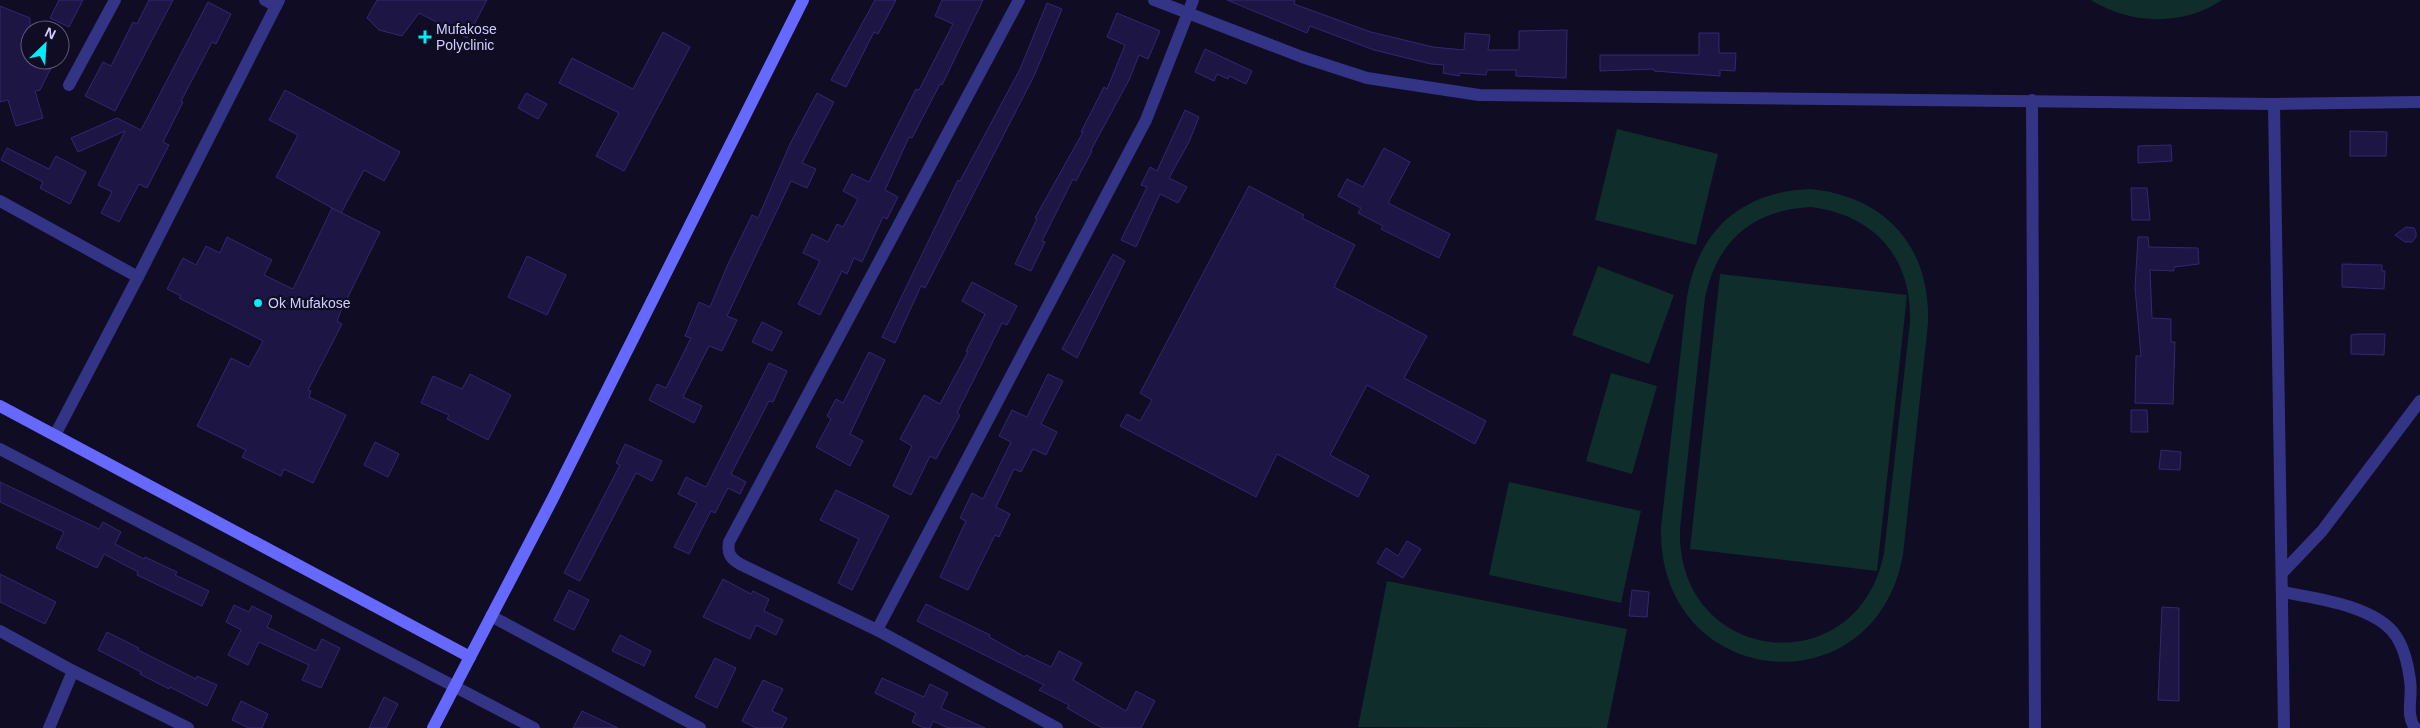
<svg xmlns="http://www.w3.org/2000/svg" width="2420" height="728" viewBox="0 0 2420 728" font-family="Arial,sans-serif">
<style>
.green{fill:#0e2d2b;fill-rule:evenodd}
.building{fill:#1d1645;stroke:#322773}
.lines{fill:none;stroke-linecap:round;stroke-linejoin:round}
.street{stroke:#333486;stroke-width:12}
.secondary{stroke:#6569ff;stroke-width:12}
.poi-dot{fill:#00edf9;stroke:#0f0c23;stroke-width:2}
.labels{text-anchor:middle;stroke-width:4.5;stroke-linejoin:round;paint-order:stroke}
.poi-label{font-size:14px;fill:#d1ceff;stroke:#0f0c23;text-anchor:start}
</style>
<rect width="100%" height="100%" fill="#0f0c23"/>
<!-- green -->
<g class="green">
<path d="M2091,0h131c-38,26 -92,25 -131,0z"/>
<path d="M1617,129l101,25 -22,91 -101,-25z"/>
<path d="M1811,189c76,8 120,59 117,135l-25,231c-29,158 -246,134 -242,-28l26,-231c12,-67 56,-105 124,-107zM1811,207c63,8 101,50 99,115l-26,231c-26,133 -208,112 -204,-24l25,-231c12,-57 47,-88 106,-91z"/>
<path d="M1598,266l76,29 -25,69 -77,-29z"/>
<path d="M1720,274l187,21 -30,276 -187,-22z"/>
<path d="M1611,373l46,13 -25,88 -46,-13z"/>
<path d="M1509,482l132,29 -20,92 -132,-28z"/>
<path d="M1387,581l240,48 -20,99 -249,-1z"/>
</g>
<!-- building -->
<g class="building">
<path d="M59,0h24l-14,27 -19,-9z"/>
<path d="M149,0h24l-58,111 -30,-15 18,-34 8,4 22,-44 4,2z"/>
<path d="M377,0h110l-20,38 -48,-25 -17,23 -23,-6 -12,-12z"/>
<path d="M875,0h21l-18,34 -4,-2 -28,55 -15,-7z"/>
<path d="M942,0h41l-41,85 -2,-1 -28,54 -3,-1 -24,53 13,7 -11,22 -4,-2 -21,45 -8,-4 -7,16 -5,-3 -22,44 -22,-11 22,-43 -17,-8 9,-19 16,8 9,-18 6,3 15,-28 -15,-8 9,-17 17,8 47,-93 3,1 34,-66 -18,-8z"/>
<path d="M1227,0h68l-1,4 77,28 62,15 31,3 1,-17 25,2 -2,15h31v-19l48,-1 -1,48 -50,-2v-6h-29l-1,5 -26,-2 -1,3 -16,-3 1,-8 -13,-1 -57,-14 -64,-24 -3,7z"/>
<path d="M208,2l23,12 -15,30 -4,-2 -31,59 2,1 -20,40 6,3 -22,43 -8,-4 -20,38 -18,-9 11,-21 -14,-7 27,-54 -47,21 -7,-14 46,-20 24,12z"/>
<path d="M1047,3l15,6 -28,67 -109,212 -4,-2 -26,57 -13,-6 76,-157 2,1 60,-112z"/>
<path d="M0,6l30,12v42h25l-15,30 -5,1 8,27 -27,8 -8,-26 -8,2z"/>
<path d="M1117,13l43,18 -12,28 -9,-4 -10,25 -38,70 1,1 -16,30 -3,-2 -31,62 3,1 -14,29 -16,-7 22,-45 -2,-1 48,-86h-2l23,-45 3,2 18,-44 -18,-8z"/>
<path d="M663,32l27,15 -66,124 -28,-15 23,-43 -60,-30 13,-25 61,31z"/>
<path d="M1699,33h20v20h17l-1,18 -15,-1v6l-66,-5v-2l-54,2v-16h99z"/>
<path d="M1205,49l47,22 -6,13 -17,-8 -1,3 -11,-5 -3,7 -19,-9z"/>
<path d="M285,90l115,62 -16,29 -20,-11 -23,43 -65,-36 22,-42 -29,-15z"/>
<path d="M526,93l21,11 -9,15 -20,-11z"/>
<path d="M817,93l17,9 -32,61 14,6 -9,19 -16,-7 -64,135 10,4 -15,31 -13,-5 -26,51 19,9 -8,17 -45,-23 8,-16 9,4 25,-50 -6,-2 14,-34 11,5 18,-43 24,-49 6,3 32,-74z"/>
<path d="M1185,110l14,7 -10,25 -20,36 18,9 -9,16 -18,-9 -24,53 -15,-7 26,-53 -6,-2 9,-18 7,4z"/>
<path d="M2350,131l37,1 -1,24h-36z"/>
<path d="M2171,145l1,16 -34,2v-17z"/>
<path d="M7,148l42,21 7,-13 30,16 -16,32 -30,-16 3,-6 -42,-22z"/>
<path d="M1384,148l26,14 -22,41 62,31 -11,24 -58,-29 2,-3 -25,-13 3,-5 -23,-12 9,-17 16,8z"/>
<path d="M1249,186l55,29 -2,3 53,27 -21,42 93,49 -23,42 82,43 -11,23 -108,-59 -37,70 39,21 -11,21 -81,-43 -21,43 -136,-71 7,-12 13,7 12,-21 -12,-7z"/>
<path d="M2131,188h16l3,32h-18z"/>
<path d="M332,208l48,24 -40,81 -3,8 5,3 -34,66 3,1 -2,6 37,18 -33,68 -29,-14 -3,7 -39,-19 4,-7 -49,-24 34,-68 18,9 14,-26 -84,-43 2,-2 -14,-7 16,-31 13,7 10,-19 14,7 7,-16 45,23 -8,15 29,14z"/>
<path d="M2406,227l8,1 2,4v5l-4,5h-7l-10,-7z"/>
<path d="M2138,237h10l1,10 49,1 1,16 -25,3v4l-24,-1 2,48 19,1v23h4l-2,62 -38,-1 1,-47h5l-6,-68z"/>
<path d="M1113,254l12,7 -48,97 -15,-9z"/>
<path d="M527,256l39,19 -19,40 -39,-18z"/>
<path d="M2342,264l40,1v6h3l-1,18 -42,-2z"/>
<path d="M972,282l45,24 -10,19 -5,-2 -45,90 3,2 -24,44 -6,-3 -19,39 -18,-9 19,-40 -12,-7 24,-44 16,9 28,-52 -2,-1 19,-37 -23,-13z"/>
<path d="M762,322l20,10 -10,19 -20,-9z"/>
<path d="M2357,334h28l-1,21 -33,-1v-19z"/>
<path d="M869,352l16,8 -35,74 13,7 -13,25 -34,-19 15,-28 -4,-3 9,-17 7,4z"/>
<path d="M769,363l18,8 -14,31 -4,-1 -38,73 15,8 -6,12 -12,-6 -13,25 -4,-2 -22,43 -15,-7 23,-44 -19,-9 8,-17 20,10z"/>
<path d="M470,374l41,21 -23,45 -41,-21 2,-4 -28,-12 12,-27 29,13z"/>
<path d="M1048,374l15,7 -22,43 16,8 -11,23 -13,-6 -12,23 -7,-3 -18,38 14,7 -11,23 -4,-2 -27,55 -28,-13 26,-56 -6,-3 12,-25 11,6 28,-57 -12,-6 13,-26 15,7z"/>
<path d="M2131,410h16l1,22h-17z"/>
<path d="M375,442l24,12 -11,23 -24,-12z"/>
<path d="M625,444l37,17 -10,20 -16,-8 -56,108 -16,-8 56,-108 -4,-2z"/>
<path d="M2161,450l20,2 -1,18 -21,-1z"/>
<path d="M0,482l99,47 4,-7 18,10 -6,12 29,15 1,-2 32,15 -2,3 34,16 -7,15 -65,-31 1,-3 -34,-18 -7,14 -41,-20 8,-16 -64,-30z"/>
<path d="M836,490l53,26 -37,74 -14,-7 21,-44 -39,-19z"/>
<path d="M1407,541l14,8 -18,29 -26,-15 9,-15 12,8z"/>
<path d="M0,574l56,28 -11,22 -45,-22z"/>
<path d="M723,579l28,15 2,-3 16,8 -5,12 19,9 -7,15 -20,-10 -6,14 -47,-22z"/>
<path d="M569,590l20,10 -15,30 -20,-10z"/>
<path d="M1632,590l17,2 -2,25 -18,-1z"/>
<path d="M926,604l64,31 -1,2 36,20 1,-2 25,12 8,-16 23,12 -9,17 53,31 10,-20 19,10 -14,27h-39l-35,-20 2,-3 -30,-15 5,-5 -127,-64z"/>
<path d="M234,605l15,7 3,-6 20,10 -5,11 49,24 6,-12 18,9 -19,40 -19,-8 7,-15 -50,-23 -11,23 -20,-10 13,-25 -15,-8z"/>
<path d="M2162,607l17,1v93l-21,-1z"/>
<path d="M107,632l32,16 -1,2 58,29 1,-3 20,9 -10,21 -37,-19 -1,2 -29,-15 1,-2 -43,-22z"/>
<path d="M620,635l31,16 -7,15 -32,-15z"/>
<path d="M715,658l21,10 -19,40 -22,-11z"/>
<path d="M882,678l42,19 6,-13 18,9 -7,15 44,20h-37l-15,-7 -3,7h-6l-12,-6 4,-9 -41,-20z"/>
<path d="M763,680l20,9 -11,22 15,7 -5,10h-26l-14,-7z"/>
<path d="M384,697l14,7 -12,24h-17z"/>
<path d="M241,701l27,13 -6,14h-13l-17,-8z"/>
<path d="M582,711l36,17h-45z"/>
</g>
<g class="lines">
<!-- street -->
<g class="street">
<path d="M265,0l11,6"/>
<path d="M1019,0l-290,542c-2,11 1,16 11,22l137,66 180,98"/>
<path d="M1154,0l148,57 65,21 112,17 795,9 146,-2"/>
<path d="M69,85l46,-85"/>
<path d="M2032,100l3,628"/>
<path d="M2274,104l10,624"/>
<path d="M0,201l138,76 -83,158"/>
<path d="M138,277l141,-277"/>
<path d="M0,449l534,279"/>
<path d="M2282,573l40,-42 98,-130"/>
<path d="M2282,592c33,6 94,14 114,44 8,12 12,29 14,44 3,18 -5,34 5,48"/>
<path d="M491,616l209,112"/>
<path d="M877,630l269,-510 47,-120"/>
<path d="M0,631l73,40 115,57"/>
<path d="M49,728l24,-57"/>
</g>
<!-- secondary -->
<g class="secondary">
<path d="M0,406l470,251 -37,71"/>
<path d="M470,657l83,-159 250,-498"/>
</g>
</g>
<!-- markers -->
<g class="poi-dot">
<path d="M422.5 29.5h5v5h5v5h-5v5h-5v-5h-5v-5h5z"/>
<circle cx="258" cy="303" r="5"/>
</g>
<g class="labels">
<!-- poi labels -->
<g class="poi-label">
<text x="436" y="34">Mufakose<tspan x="436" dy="16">Polyclinic</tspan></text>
<text x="268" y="308">Ok Mufakose</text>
</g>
</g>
<!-- north arrow -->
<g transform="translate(45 45) rotate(25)"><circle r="24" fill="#0f0c23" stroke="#5d5a7b"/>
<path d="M0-4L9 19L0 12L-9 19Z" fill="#00edf9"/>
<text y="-8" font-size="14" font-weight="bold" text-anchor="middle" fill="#d1ceff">N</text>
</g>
</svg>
